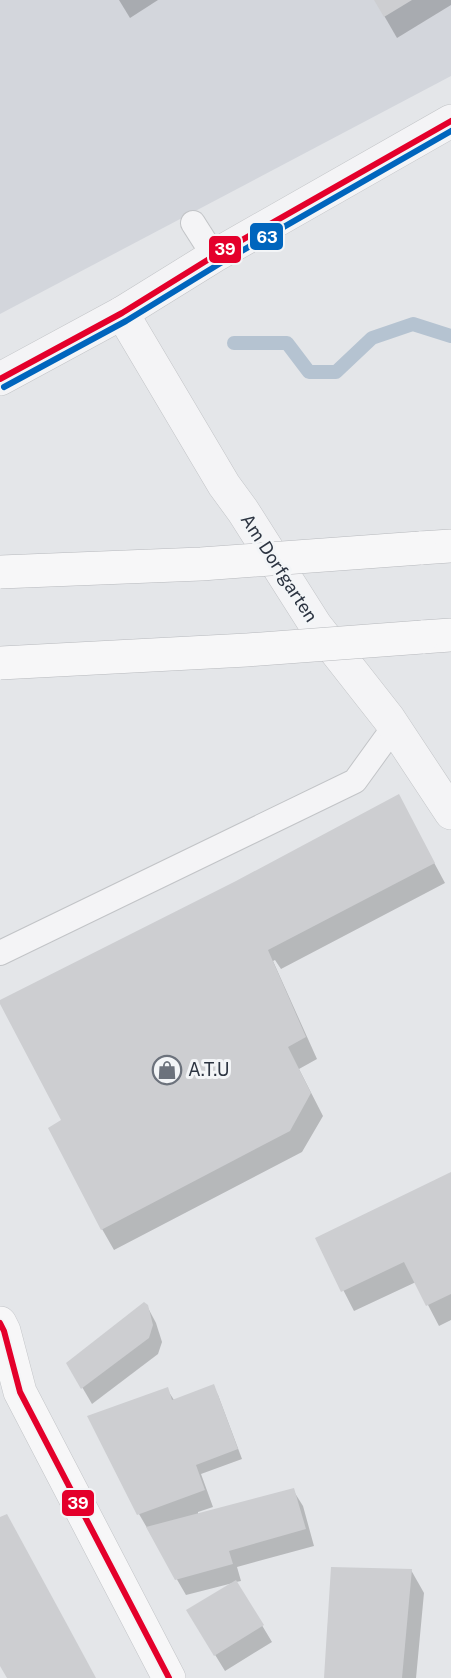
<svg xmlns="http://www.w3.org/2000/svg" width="451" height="1678" viewBox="0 0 451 1678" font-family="'Public Sans',sans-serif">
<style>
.built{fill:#d3d6dc}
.shadow{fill:#0003}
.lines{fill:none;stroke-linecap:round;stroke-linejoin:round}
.stream{stroke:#b5c3d1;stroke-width:14}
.building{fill:#cdced1}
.lane-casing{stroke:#c2c4c7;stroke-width:26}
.street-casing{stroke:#c2c4c7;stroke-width:34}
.secondary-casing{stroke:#c2c4c7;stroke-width:34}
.highway-casing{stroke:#b7b9bd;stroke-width:34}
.lane{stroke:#f4f4f6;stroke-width:24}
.street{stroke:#f4f4f6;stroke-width:33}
.secondary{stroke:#f7f7f8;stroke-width:33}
.highway{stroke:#f7f7f8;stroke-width:33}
.highway-bridge-casing{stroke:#b7b9bd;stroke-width:34;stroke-linecap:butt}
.highway-bridge{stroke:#f7f7f8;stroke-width:33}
.bus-1-casing{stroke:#f3f5f7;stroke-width:10}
.bus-2-casing{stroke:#f3f5f7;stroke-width:10}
.bus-1{stroke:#e4002b;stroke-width:6}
.bus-2{stroke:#0065bd;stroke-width:6}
.labels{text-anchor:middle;stroke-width:6;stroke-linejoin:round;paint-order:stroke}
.street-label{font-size:18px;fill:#2c3441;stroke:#f3f5f7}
.poi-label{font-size:18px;fill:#2c3441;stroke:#f3f5f7;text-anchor:start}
.line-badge{stroke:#f3f5f7;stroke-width:2}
.badge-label{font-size:16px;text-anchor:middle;font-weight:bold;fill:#fff}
</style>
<rect width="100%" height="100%" fill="#e4e6e9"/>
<!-- built -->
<path class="built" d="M0,0h451v76l-451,238z"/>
<!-- shadow -->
<g class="shadow">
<path d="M119,0h39l-28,18z"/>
<path d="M375,0h76v5l-54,33z"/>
<path d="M409,816l36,67 -164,86 -6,-9 -2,1 44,98 -18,10 24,47 -21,36 -188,98 -12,-21 -39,-109z"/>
<path d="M451,1174v146l-12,6 -23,-44 -62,29 -37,-72z"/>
<path d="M147,1306l9,17 6,19 -4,12 -66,50 -24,-41z"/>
<path d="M213,1386l5,9 24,64 -41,15 12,33 -15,5v3l95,-25 10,16 11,40 -77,21 4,14 -5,1 36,60 -47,29 -27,-44 35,-44 -47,12 -47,-81 28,-125 7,11z"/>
<path d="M411,1570l13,23 -8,85h-90z"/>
</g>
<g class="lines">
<!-- stream -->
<path class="stream" d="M234,343h53l22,29h27l36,-34 41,-14 38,12"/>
</g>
<!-- building -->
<g class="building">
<path d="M374,0h38l-28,17z"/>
<path d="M399,794l36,69 -167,87 38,87 -18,10 23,46 -21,38 -189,99 -53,-102 13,-8 -61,-116v-4l236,-119z"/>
<path d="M451,1172v122l-25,12 -22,-44 -63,30 -26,-54z"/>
<path d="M144,1302l4,3 5,20 -4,13 -68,51 -15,-26z"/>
<path d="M214,1384l24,65 -42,16 9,25 -68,25 -50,-99 81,-29 4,13z"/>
<path d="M294,1488l12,41 -77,22 4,13 -58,16 -29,-53z"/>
<path d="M7,1514l56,103 33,61h-89l-7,-12v-149z"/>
<path d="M331,1567l81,2 -10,109h-78z"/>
<path d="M236,1580l28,45 -50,31 -28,-46z"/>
</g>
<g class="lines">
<!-- lane casing -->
<g class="lane-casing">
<g id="lane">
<path d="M193,223l21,33"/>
<path d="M0,953l355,-172 39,-54"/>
</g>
</g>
<!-- street casing -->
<g class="street-casing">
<g id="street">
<path d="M122,313l102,172 19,26 73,115 73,93 62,94"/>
<path d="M0,379l122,-66 92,-57 237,-135"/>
</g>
</g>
<!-- secondary casing -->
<g class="secondary-casing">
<path id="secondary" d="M0,1323l4,8 16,61 149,286"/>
</g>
<!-- highway casing -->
<g class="highway-casing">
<g id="highway">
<path d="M420,548l31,-2"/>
<path d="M422,637l29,-2"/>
</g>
</g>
<!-- lane -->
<use href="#lane" class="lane"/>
<!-- street -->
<use href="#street" class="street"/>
<!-- secondary -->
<use href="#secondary" class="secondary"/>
<!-- highway -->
<use href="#highway" class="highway"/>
<!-- highway-bridge casing -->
<g class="highway-bridge-casing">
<g id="highway-bridge">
<path d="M0,572l201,-8 219,-16"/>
<path d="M0,663l247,-13 175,-13"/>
</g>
</g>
<!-- highway-bridge -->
<use href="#highway-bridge" class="highway-bridge"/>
<!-- bus-1 casing -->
<g class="bus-1-casing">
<g id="bus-1">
<path d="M0,379l122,-66 92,-57 237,-135"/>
<path d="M0,1323l4,8 16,61 149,286"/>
</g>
</g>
<!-- bus-2 casing -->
<g class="bus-2-casing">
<path id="bus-2" d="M4,387l122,-66 93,-57 232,-133"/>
</g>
<!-- bus-1 -->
<use href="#bus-1" class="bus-1"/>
<!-- bus-2 -->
<use href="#bus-2" class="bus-2"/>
</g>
<!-- icons -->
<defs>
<g id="shop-ring" transform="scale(1.5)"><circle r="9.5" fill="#f3f5f7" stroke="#6c727c" stroke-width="1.5"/><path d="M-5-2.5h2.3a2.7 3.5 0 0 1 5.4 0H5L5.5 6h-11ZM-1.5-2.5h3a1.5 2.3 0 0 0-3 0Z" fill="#6c727c"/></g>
</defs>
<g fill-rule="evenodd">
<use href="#shop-ring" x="167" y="1070"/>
</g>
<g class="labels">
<!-- street labels -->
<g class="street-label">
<text transform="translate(279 568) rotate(57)" y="6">Am Dorfgarten</text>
</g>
<!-- poi labels -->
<g class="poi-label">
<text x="188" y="1076">A.T.U</text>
</g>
</g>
<g class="line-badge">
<rect x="249" y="222" width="35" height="29" rx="6" fill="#0065bd"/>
<rect x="208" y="235" width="34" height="29" rx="6" fill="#e4002b"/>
<rect x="61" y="1489" width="34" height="28" rx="6" fill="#e4002b"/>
</g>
<g class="badge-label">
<text x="267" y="243">63</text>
<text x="225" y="255">39</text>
<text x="78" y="1509">39</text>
</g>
</svg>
